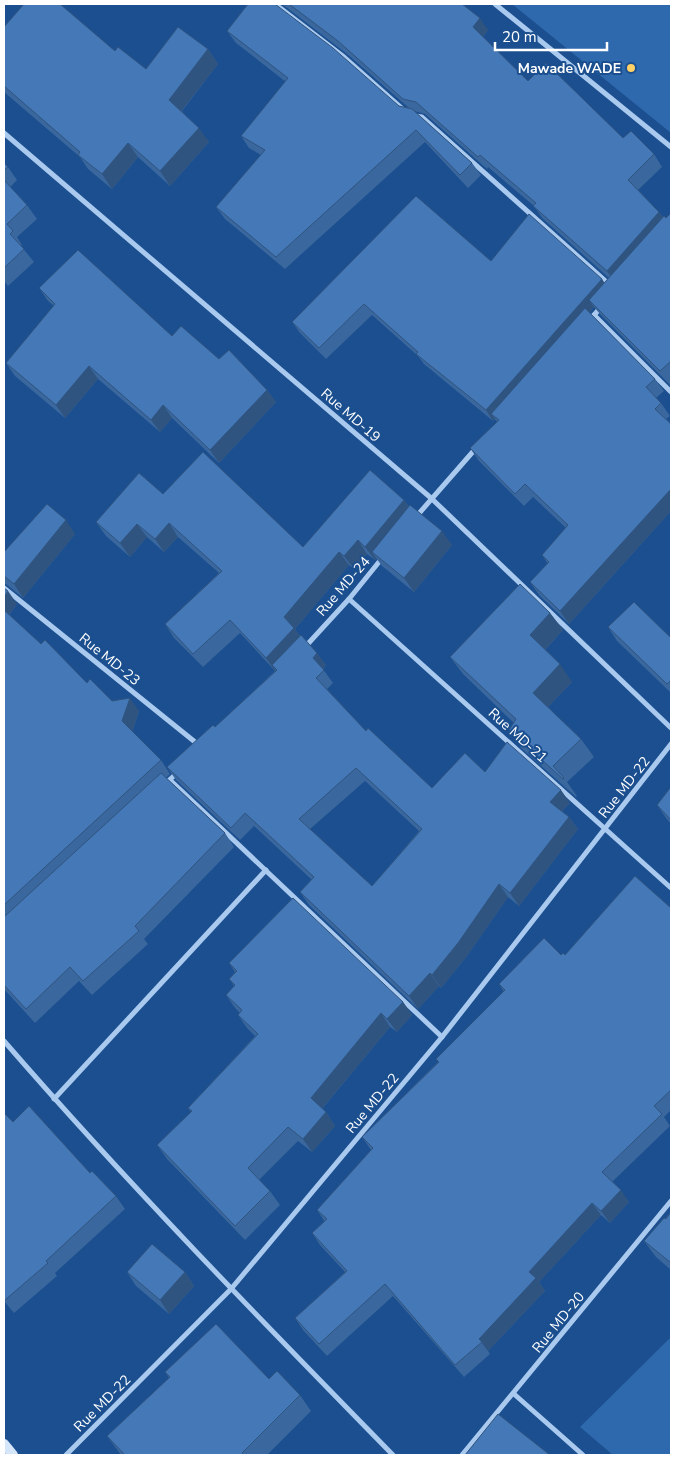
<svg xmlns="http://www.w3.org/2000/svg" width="675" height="1459" viewBox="0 0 675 1459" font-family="'Nunito Sans',sans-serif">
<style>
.green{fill:#2e69ad}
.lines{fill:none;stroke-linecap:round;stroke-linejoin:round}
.street{stroke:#a9c9ee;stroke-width:5}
.secondary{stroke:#d6e6fa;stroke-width:10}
.wall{fill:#3a679d;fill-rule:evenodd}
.shaded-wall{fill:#305480}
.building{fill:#4478b7;stroke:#305480;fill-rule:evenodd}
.poi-dot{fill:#ffd166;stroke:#1b4f8f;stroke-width:2}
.labels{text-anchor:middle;stroke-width:4;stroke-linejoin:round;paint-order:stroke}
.poi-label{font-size:14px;font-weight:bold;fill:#fff;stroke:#1b4f8f;text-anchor:end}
.street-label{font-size:14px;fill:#fff;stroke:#1b4f8f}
</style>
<rect width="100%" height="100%" fill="#1b4f8f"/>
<!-- green -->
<g class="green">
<path d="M512,4h159v129z"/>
<path d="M671,1337v118h-58l-33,-28z"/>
</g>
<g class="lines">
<!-- street -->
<g class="street">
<path d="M275,4l69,53 61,54"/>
<path d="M495,4l176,143"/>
<path d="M415,116l7,1 188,168"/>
<path d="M4,133l427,365 240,230"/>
<path d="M594,315l77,77"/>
<path d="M589,321l12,-14"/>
<path d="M415,518l62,-71"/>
<path d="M4,588l196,158"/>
<path d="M349,599l322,289"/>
<path d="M305,647l44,-48 34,-42"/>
<path d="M170,780l272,257"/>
<path d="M164,785l14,-13"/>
<path d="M4,1041c124,143 257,279 389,414"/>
<path d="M54,1099l212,-229"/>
<path d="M514,1394l69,61"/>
<path d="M66,1455l165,-166 211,-252 229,-293"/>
<path d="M462,1455l209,-254"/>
</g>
<!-- secondary -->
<path class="secondary" d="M4,1444l9,11"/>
</g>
<!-- wall -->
<g class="wall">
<path d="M282,4h184l-2,2 24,24 -5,7 45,44 95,57 31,16 8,13 -24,23 21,22 4,5 3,1 5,-5v172h-1l-70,-71 -6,-7 -5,6 66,66 9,12 -8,7 5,5 9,13 -4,3 5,5v87l-102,113 -30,-29 -9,-13 18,-18 -6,-9 24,-27 -33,-31 -9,9 -45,-45 -9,-13 27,-26 -2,-3 -2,2 -69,-57 -6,-8 -46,-41 -46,44 -26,-26 -8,-11 199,-61 111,18 2,4 5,-5 -67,-60 -8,-12 -46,-39 -1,2 -62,-55 -11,-3 58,52 9,12 -13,13 -43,-46 -140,127 -60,-50 -9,-12 45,-52 -12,-7 -8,-12 45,-54 -50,-39 -9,-12 172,75 10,2 -62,-54z"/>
<path d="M4,27l111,24 31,18 62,-20 10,15 -36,47 27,31 -39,44 -32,-29 -26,32 -24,-20 -8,-12 -76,-65z"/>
<path d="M4,163l4,4 9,13 -7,7 17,18 10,14 -20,18 5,8 -1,1 13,16 -26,24 -4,-5z"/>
<path d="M39,288l180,71 48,31 9,12 -57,61 -47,-45 -12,14 -62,-53 -33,39 -50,-42 -9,-13 48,-57 -6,-5z"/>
<path d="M163,494l140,53 101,-47 5,7 43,38 -38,47 -32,-26 -6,-8 -1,2 -8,-6 -13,15 -5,-4 -54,64 5,7 26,29 -3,4 10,14 -6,6 39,42 66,57 53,-16 85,31 -8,8 7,6 9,12 -59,77 -11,-9 -41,59 -26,32 -2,-2 -21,23 -109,-104 -9,-13 12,-12 -58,-54 -14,14 -64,-60 -9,-13 48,-40 60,-56 -35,-38 -37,34 -29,-29 -9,-14 54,-51 -41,-36 -14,15 -17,-15 -17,20 -24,-21 -10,-14zM365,781l54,50 -47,55 -62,-57z"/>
<path d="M75,534l-52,64 -17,-14 -2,1v-33z"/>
<path d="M4,588l13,16 -8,11 32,29 46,39 25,18 27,10 -7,21 29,28 9,14 -4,4 59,55 9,14 -90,92 4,5 -56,51 -13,-14 -44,42 -31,-34z"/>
<path d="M550,613l13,17 -18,20 27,32 -24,25 33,32 13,18 -27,25 10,14 -1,1 -55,-49 -12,-18 5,-7 -51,-49 -13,-17z"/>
<path d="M608,627l63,11v55l-54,-52z"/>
<path d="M671,787v37l-5,-6 -9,-13z"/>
<path d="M671,908v202l-7,7 6,9 -58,56 17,20 -19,21 -9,-8 -62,67 6,9 -57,60 2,3 -26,23 -71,-81 -66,60 -24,-26 -8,-12 50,-46 -25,-27 -8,-12 13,-11 -8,-12 54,-60 -9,-13 76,-75 -2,-3 68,-67 -5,-8 62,-29h4z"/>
<path d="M229,963l174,39 9,13 -15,17 -7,-5 -68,82 4,3 9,14 -23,26 -14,-11 -39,39 11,11 10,14 -35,35 -78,-81 -10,-14 34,-33 -3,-4 67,-72 -8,-8 -9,-13 2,-2 -5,-5 -9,-13 8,-9 -5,-7 6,-7z"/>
<path d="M4,1113l9,9 77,51 26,23 9,13 -70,64 2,3 -43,37 -10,-12z"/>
<path d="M671,1212v58l-15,-13 -12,-16z"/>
<path d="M127,1272h58l9,14 -25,28 -33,-28z"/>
<path d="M165,1372l104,7 31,16 11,16 -44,44h-146l-14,-19 62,-58z"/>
</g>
<!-- shaded-wall -->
<g class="shaded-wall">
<path d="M480,18l8,12 -7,9 -8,-12z"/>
<path d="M208,49l10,15 -39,50 -10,-14z"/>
<path d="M199,128l10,14 -39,44 -10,-15z"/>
<path d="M128,143l10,14 -26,32 -10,-15z"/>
<path d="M659,212l9,12 -53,59 -8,-12z"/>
<path d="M602,279l7,11 -20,10 5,7 -98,111 -5,-4 4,5 -2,2 -7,-11z"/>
<path d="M89,366l9,13 -33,39 -9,-13z"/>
<path d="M267,390l9,12 -57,61 -9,-13z"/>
<path d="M163,405l9,13 -12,14 -9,-12z"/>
<path d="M671,489v22l-102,113 -9,-13z"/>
<path d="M404,500l9,13 -41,39 4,6 -1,2 -10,-13z"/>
<path d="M66,520l9,14 -52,64 -9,-14z"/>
<path d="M169,523l9,14 -14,15 -9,-13z"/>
<path d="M137,524l10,13 -17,20 -10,-14z"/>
<path d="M442,531l10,14 -38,47 -10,-14z"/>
<path d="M358,540l9,14 -13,15 -10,-13z"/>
<path d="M339,552l10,13 -54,64 9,13 -32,23 4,6h-1l-9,-13 18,-41z"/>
<path d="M8,591l9,13 -10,13 -3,-4v-16z"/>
<path d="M550,613l13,17 -21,23 -12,-18z"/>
<path d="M317,653l9,12 -4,5 -9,-12z"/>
<path d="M560,664l12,18 -27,28 -12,-17z"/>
<path d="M130,698l9,13 -8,24 -9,-14z"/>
<path d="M561,790l9,13 -12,12 -8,-13z"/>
<path d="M569,817l9,12 -59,77 -9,-13z"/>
<path d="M499,884l9,13 -41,59 -26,32 -9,-13z"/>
<path d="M430,973l9,13 -21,23 -9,-13z"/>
<path d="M403,1002l9,13 -15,17 -10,-13z"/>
<path d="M381,1013l9,14 -70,84 -9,-13z"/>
<path d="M326,1112l9,14 -23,26 -9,-13z"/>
<path d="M621,1190l8,12 -19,21 -9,-12z"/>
<path d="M592,1203l9,12 -62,67 6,9 -57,60 -9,-12 50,-67z"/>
<path d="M185,1272l9,14 -25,28 -9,-14z"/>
</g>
<!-- building -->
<g class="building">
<path d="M24,4h36l55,47 3,-4 28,22 32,-42 30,22 -39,51 30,28 -39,43 -32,-28 -26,31 -24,-19 2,-3 -76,-66v-59z"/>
<path d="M248,4h27l58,44 66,58 13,3 60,54 -12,12 -44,-45 -140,127 -60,-50 49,-57 -24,-14 47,-58 -61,-47z"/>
<path d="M289,4h173l18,14 -7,9 55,54 18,-18 77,75 8,-7 23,23 -26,26 31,32 -52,59 -74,-65 3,-3 -56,-48 -2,2 -62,-55 -13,-3 -65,-58z"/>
<path d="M4,163l4,4 -4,3z"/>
<path d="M4,180l23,25 -20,19 6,7 -3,3 14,15 -20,19z"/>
<path d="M416,196l75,65 38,-47 73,65 -116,131 -70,-56 2,-2 -54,-48 -45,44 -27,-26z"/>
<path d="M671,213v148l-11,10 -71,-71 75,-84 2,2z"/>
<path d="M78,250l94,86 9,-10 38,33 10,-9 38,40 -57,60 -47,-45 -12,15 -62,-54 -33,39 -50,-42 49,-59 -16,-16z"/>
<path d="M585,308l70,71 -9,8 15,16 -6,6 16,15v65l-111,122 -30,-29 19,-20 -7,-7 26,-30 -43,-41 -10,10 -45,-46 29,-28 -8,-6z"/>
<path d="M203,452l100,95 67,-77 34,30 -39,47 -7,-7 -14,16 -5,-4 -55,65 10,11 -28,30 -36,-38 -37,34 -28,-30 57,-53 -53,-48 -14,16 -18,-15 -17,19 -24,-21 43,-49 24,21z"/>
<path d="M47,504l19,16 -52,64 -10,-8v-24z"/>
<path d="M410,505l32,26 -38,47 -32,-26z"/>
<path d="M520,584l30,29 -20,22 30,29 -27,29 48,46 -28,27 11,12 -1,1 -54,-49 7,-11 -66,-62z"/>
<path d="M4,588l4,3 -4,6z"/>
<path d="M634,602l37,36v42l-4,4 -59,-57z"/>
<path d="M4,610l37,34 4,-4 42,43 3,-4 22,22 18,-3 -8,23 39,39 -157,145z"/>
<path d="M301,635l16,18 -4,5 11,12 -8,8 50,53 2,-3 64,60 33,-35 20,19 22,-30 54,48 -11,12 19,15 -59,76 -11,-9 -41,59 -26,32 -2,-2 -21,23 -109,-104 14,-15 -69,-64 -14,15 -64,-61 46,-42 2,2 62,-57 -5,-5zM356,768l66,61 -50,57 -73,-67z"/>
<path d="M161,773l64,60 -90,93 4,5 -56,50 -13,-14 -44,42 -22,-24v-68z"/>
<path d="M671,787v33l-14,-15z"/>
<path d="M635,876l36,32v182l-17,16 8,8 -60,58 19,18 -20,21 -9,-8 -63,69 7,6 -57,61 3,3 -27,23 -70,-81 -66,60 -24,-26 52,-47 -35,-38 15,-14 -10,-9 56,-62 -11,-11 77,-75 -3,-3 69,-69 -6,-6 45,-46 17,17 2,-2 2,2z"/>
<path d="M293,898l110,104 -16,17 -6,-6 -70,85 15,14 -23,27 -15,-12 -40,41 22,23 -35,35 -78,-81 35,-34 -4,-3 70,-74 -20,-19 4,-5 -16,-15 9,-10 -6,-6 8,-8 -8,-8z"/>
<path d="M29,1106l61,67 2,-2 24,25 -70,65 2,2 -43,37 -1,-1v-186l9,9z"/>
<path d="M671,1212v48l-1,2 -26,-21 20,-23 2,1z"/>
<path d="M152,1244l33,28 -25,28 -33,-28z"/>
<path d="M216,1324l53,55 8,-8 23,24 -58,58 2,2h-119l-18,-19 63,-59 -5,-5z"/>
<path d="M498,1414l52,41h-85z"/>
</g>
<!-- markers -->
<circle class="poi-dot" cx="631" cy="68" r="5"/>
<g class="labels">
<!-- poi labels -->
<g class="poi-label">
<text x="621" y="73">Mawade WADE</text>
</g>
<!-- street labels -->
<g class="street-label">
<text transform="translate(351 415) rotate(41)" y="5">Rue MD-19</text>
<text transform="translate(343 586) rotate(-49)" y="5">Rue MD-24</text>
<text transform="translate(110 659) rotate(39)" y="5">Rue MD-23</text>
<text transform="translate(518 735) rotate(42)" y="5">Rue MD-21</text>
<text transform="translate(624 787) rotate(-52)" y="5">Rue MD-22</text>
<text transform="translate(372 1103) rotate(-50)" y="5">Rue MD-22</text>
<text transform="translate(558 1322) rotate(-51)" y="5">Rue MD-20</text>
<text transform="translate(102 1403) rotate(-45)" y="5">Rue MD-22</text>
</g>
</g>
<!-- border -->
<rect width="675" height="1459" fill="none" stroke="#ffffff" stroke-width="10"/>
<!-- scale -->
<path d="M495 42v8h112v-8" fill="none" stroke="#ffffff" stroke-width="2.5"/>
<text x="502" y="42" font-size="15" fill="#ffffff" stroke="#1b4f8f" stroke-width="4" paint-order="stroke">20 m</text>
</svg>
